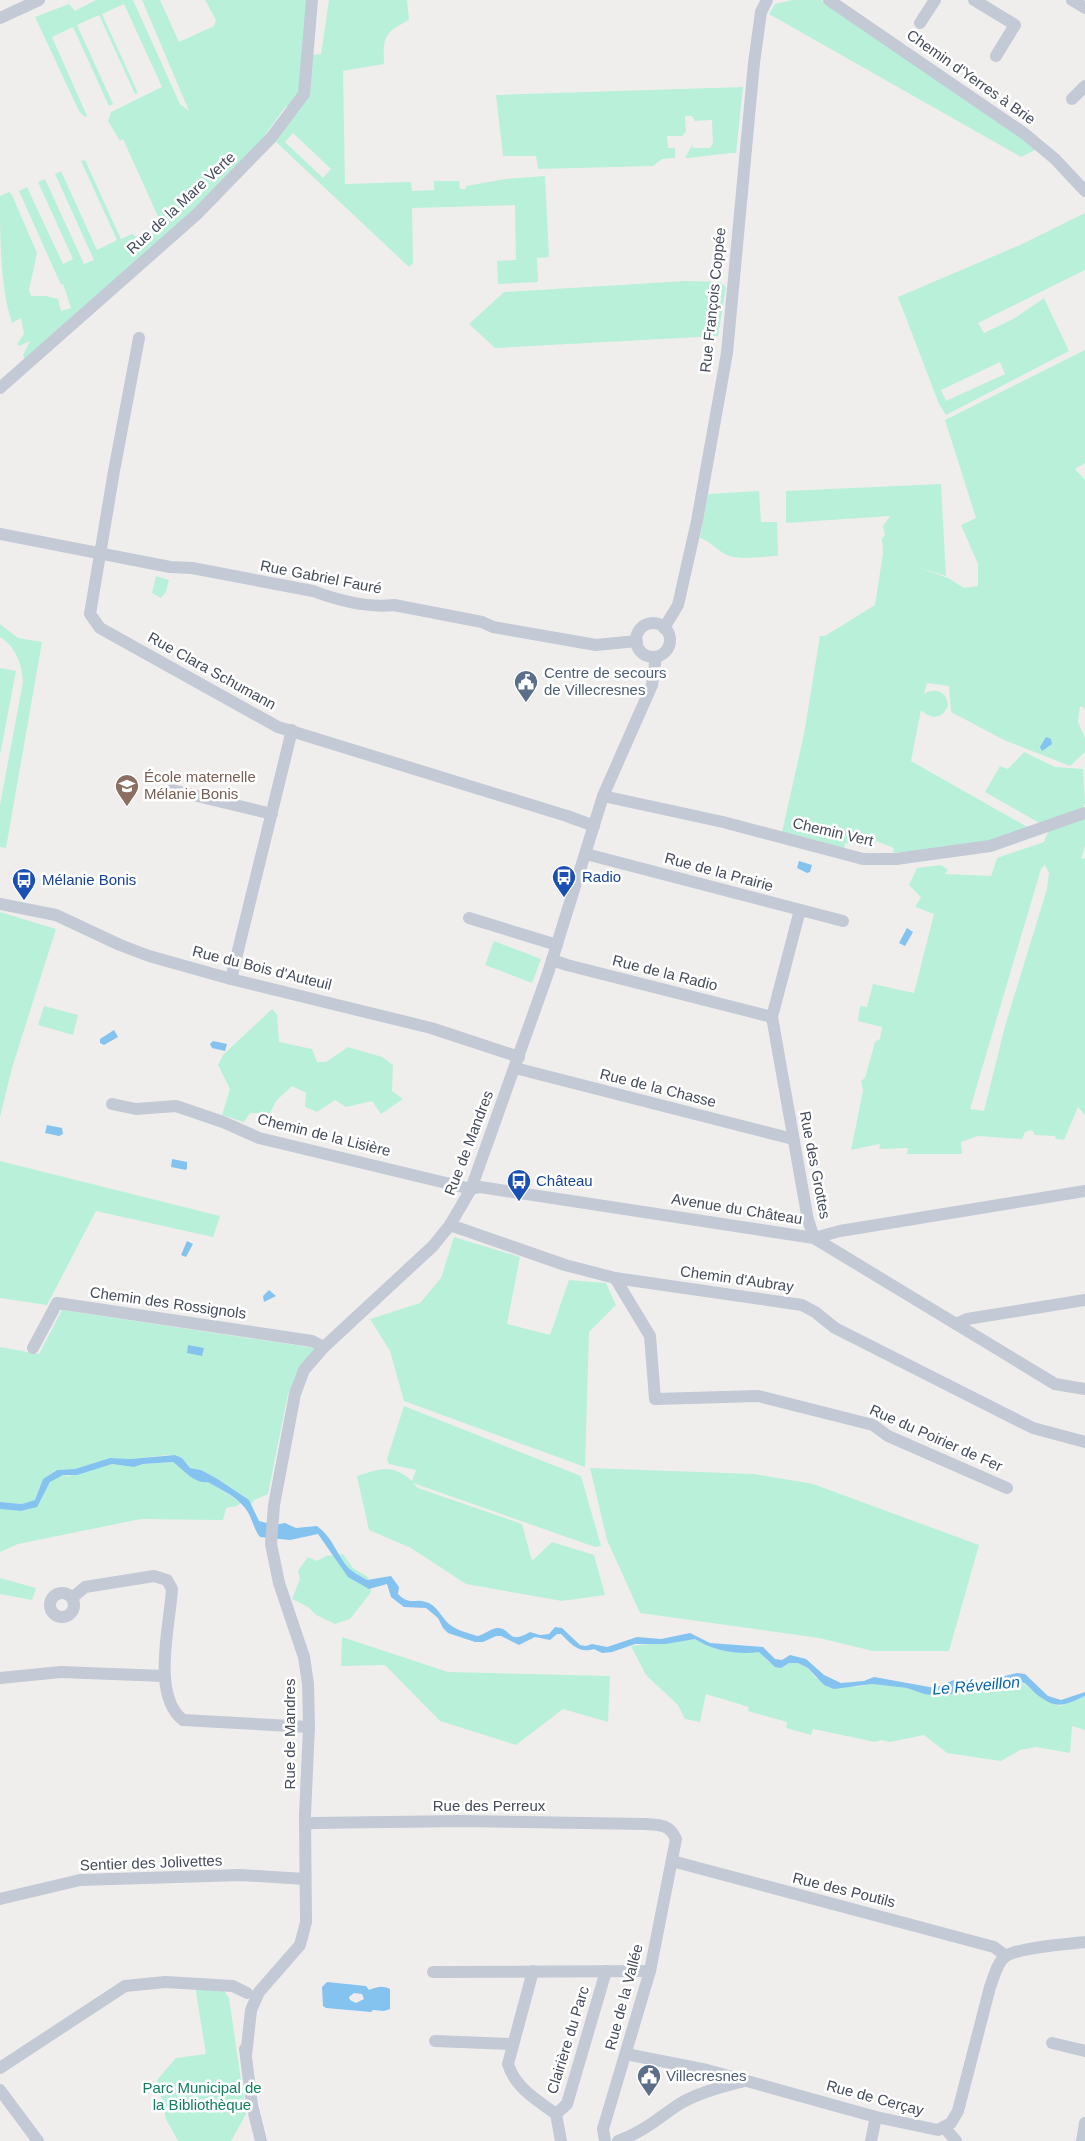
<svg xmlns="http://www.w3.org/2000/svg" width="1085" height="2141" viewBox="0 0 1085 2141" font-family="Arial,sans-serif">
<style>
.green{fill:#b9f0da;fill-rule:evenodd}
.water{fill:#84c2ef;fill-rule:evenodd}
.lines{fill:none;stroke-linecap:round;stroke-linejoin:round}
.minor{stroke:#c3c9d5;stroke-width:12}
.labels{text-anchor:middle;stroke-width:5;stroke-linejoin:round;paint-order:stroke}
.street-label{font-size:15px;fill:#454c5b;stroke:#fff}
.service-label{font-size:15px;fill:#4e5e75;stroke:#fff;text-anchor:start}
.education-label{font-size:15px;fill:#785e54;stroke:#fff;text-anchor:start}
.transit-label{font-size:15px;fill:#164399;stroke:#fff;text-anchor:start}
.park-label{font-size:15px;fill:#137f60;stroke:#fff}
.water-label{font-size:16px;font-style:italic;fill:#0667ad;stroke:#fff}
</style>
<rect width="100%" height="100%" fill="#f0eeed"/>
<!-- green -->
<g class="green">
<path d="M96,0h37l47,104 9,7 -47,-111h18l19,42 35,-16 2,-6 -11,-20h104l3,55 9,-1 8,-54h78l2,20c-25,13 -26,16 -25,44l-41,7 2,113 66,-2 1,9 22,-1v-9h25l1,8h6v-3l39,-7 40,-3 4,81 -12,1 1,24 -40,2 -1,-23 19,-1 -1,-55 -103,3 1,55 -4,4 -134,-126 20,-29 -9,-6 -29,40 -60,64 -172,150 -2,-5 7,-14 -11,5 -2,-2 7,-10 -3,-16 -9,5c-12,-35 -12,-88 -12,-127l9,-4 3,3 25,58 -8,37 2,6h15l12,3 3,12 10,-3 -8,-24 -2,1 -42,-94 8,-4 36,77 10,-5 -35,-77 7,-3 39,85 10,-4 -39,-86 6,-3 36,79 20,-10 -36,-79 4,-1 36,79 11,-5 6,4 22,-17 -37,-82 -3,2 -12,-20 3,-9 51,-25 -38,-83 -22,10 36,79 -3,1 -36,-79 -22,10 36,79 -4,2 -36,-79 -21,10 35,79 -2,1 -6,-6 -44,-94 34,-13 6,7zM293,133l38,36 -8,9 -38,-36z"/>
<path d="M792,0h29l5,3 213,145 -18,9 -252,-143 6,-10z"/>
<path d="M743,87l-7,66c-5,-1 -42,5 -51,5l7,-13 1,3h17l3,-4 -1,-24 -17,1 -3,-5h-7l1,16 -4,4h-15l1,12h7v10l-13,1 -9,7 -115,3 -2,-13h-33l-7,-61z"/>
<path d="M1085,213v57l-107,53 6,10 31,-15 29,-20 25,53 -123,64 -7,-11 -41,-107 122,-52zM1000,362l5,12 -59,27 -5,-11z"/>
<path d="M686,281l34,1 6,5 -8,49 -223,12 -26,-24 35,-32z"/>
<path d="M1085,350v113l-10,6 10,11v229l-5,-3 -2,16 7,16v14l-15,14 -66,-26 -53,-28 -2,-26 -22,-3 -3,11c12,-7 24,-2 24,12 -6,14 -18,13 -27,4l-10,51 120,68 -45,14 -93,10 1,-5 -18,-7 -4,5 -27,-3 -1,6 -62,-17 22,-98 16,-98h5l50,-31 8,-52 -1,-15 3,-3 -2,-9 7,-10 -104,7v-32l155,-7 5,92 -27,-8 29,10 16,10 14,-2v-22l-17,-39 15,-7 -31,-98z"/>
<path d="M759,491l2,31h16l1,34c-15,0 -37,5 -51,-1 -10,-4 -16,-14 -27,-17l8,-44z"/>
<path d="M156,576l13,4 -3,12 -5,6 -9,-5z"/>
<path d="M0,624l18,14 24,4 -36,206 -6,-1v-42l23,-123c-1,-18 -7,-35 -23,-45z"/>
<path d="M0,668l16,3 -16,84z"/>
<path d="M1024,752l31,15 28,2 2,34 -2,5 -42,16 -56,-32 15,-26 8,3z"/>
<path d="M1085,814v32l-4,12 4,1v256l-7,-8 -14,33 -8,-1 -1,-3 -20,-1 -3,-5 -7,2 -3,7 -44,-3 -17,6 1,12h-55l1,-6 -29,1 1,-5 -29,6 12,-59 -2,-10 4,-3 10,-36 5,-3 2,-12 -24,-6 2,-15 7,1 6,-23 41,9 20,-79 -19,-7 6,-10 -12,-12 8,-17 24,-3 7,5 -3,4 46,2 6,-18 47,-16c6,-20 23,-24 41,-28zM1045,865l4,8 -2,16 -42,137 -21,85 -14,-2 71,-240z"/>
<path d="M0,912l56,17 -44,139 -12,49z"/>
<path d="M494,941l47,18 -9,24 -47,-18z"/>
<path d="M44,1006l34,9 -5,20 -35,-10z"/>
<path d="M272,1009l5,5 2,28 33,7 5,13h9l22,-15 34,10 11,8 -1,26 11,8 -22,15 -9,-13 -26,6 -11,-7 -18,12 -12,-5 1,-14 -14,-7 -16,15 -6,12h-20l-6,9 -22,-7 8,-26 -12,-24 5,-10z"/>
<path d="M0,1161l220,55 -7,21 -117,-26 -49,94 -47,-7z"/>
<path d="M454,1237l66,20 -13,67 43,11 19,-55 37,3 10,22 -27,27 -4,135 -181,-66 -14,-50 -20,-32 50,-16 21,-25z"/>
<path d="M62,1310l253,38 -27,46 -20,100 -14,6 -2,4 -36,-26 -15,-8 -11,-2 -8,-10 -7,-3h-7l-37,4 -21,-1 -35,11 -19,1 -13,9 -8,21 -5,3 -8,1 -22,-2v-155l39,7z"/>
<path d="M404,1406l177,70 20,70 -6,1 -182,-64 5,5 104,36 10,37 20,-19 42,13 11,40 -43,6 -96,-17 -55,-36 -42,-18 -12,-54c24,-7 34,-13 55,5l4,-11 -27,-6 -2,-5z"/>
<path d="M173,1462c11,8 21,22 35,19l33,22 -4,3 -11,2 -3,12 -82,-1 -123,25 -18,8v-43l21,2 9,-2 23,-30 10,-4 6,1 43,-12 22,3 9,-3z"/>
<path d="M590,1468l164,6 59,10 166,61 -30,106h-76l-54,-13 -179,-25 -33,-73z"/>
<path d="M343,1554l10,14 15,9 3,15 -21,27 -15,5 -19,-9 -8,-8 -16,-8 8,-20 -2,-8 10,-14 9,4 9,-5z"/>
<path d="M0,1578l36,10 -4,12 -32,-6z"/>
<path d="M342,1637l106,35 162,4 -2,46 -45,-13 -47,36 -76,-24 -55,-56 -44,1z"/>
<path d="M695,1639c18,12 43,16 64,12l10,11 12,6 8,-5h9l10,5 8,10 41,9 15,-3 35,4 17,6 25,1 22,-9 13,1 36,-6 28,20 12,5 25,-10v34l-13,-4 -2,27 -34,-6 -16,3 -19,11 -54,-8 -23,-18 -34,7 -9,-2 -6,2 -62,-13 -2,6 -25,-7 1,-6 -39,-11 1,-4 -43,-13 -6,28 -15,-3 -7,-14 -32,-30 -15,-29z"/>
<path d="M195,1986l29,5 5,7 17,116 -15,27h-53l-12,-22 -9,-39 19,-22 30,-4z"/>
</g>
<!-- water -->
<g class="water">
<path d="M1046,737l5,2 1,5 -10,7 -2,-4z"/>
<path d="M799,861l13,4 -2,7 -3,1 -10,-5z"/>
<path d="M907,928l6,4 -8,14 -6,-3z"/>
<path d="M114,1030l4,7 -14,8 -4,-2v-4z"/>
<path d="M213,1041l14,3 -2,7 -13,-3 -2,-4z"/>
<path d="M47,1125l15,3 1,6 -4,2 -14,-3z"/>
<path d="M172,1159l15,3v6l-1,2 -15,-3z"/>
<path d="M187,1241l6,3 -7,13 -5,-2z"/>
<path d="M269,1290l7,6 -12,6 -1,-6z"/>
<path d="M188,1345l16,3 -2,8 -15,-3z"/>
<path d="M175,1455l7,3 8,10 11,2 15,8 33,22 10,21 15,4 11,-2 11,5 21,-2c14,10 18,24 28,38 5,7 15,12 22,16l24,-4 8,11 -1,7c12,12 16,4 28,8 11,3 15,15 23,22 7,6 19,9 28,12 7,-1 13,-7 20,-8 15,-1 9,18 33,4l10,3 9,-1 6,-7 7,1 18,17 6,1 6,-2 15,3 30,-10 24,2 29,-6 20,10 53,4 12,12 7,1 8,-5 16,4 18,16 17,8 23,-2 10,-4 61,11 19,-8 30,1 33,-8 8,1 23,22 13,4 24,-8v4c-22,10 -29,14 -50,-3 -5,-5 -9,-10 -15,-12l-36,6 -13,-1 -22,9 -10,1 -15,-2 -17,-6 -35,-4 -38,5 -10,-4 -16,-17 -10,-5h-9l-8,5 -6,-1 -16,-15c-22,3 -46,-1 -64,-13l-29,5h-31l-23,8 -10,1 -8,-4c-15,5 -23,-5 -33,-15h-4l-7,6 -15,-3 -16,8 -18,-9h-5l-13,6h-8l-27,-9 -5,-5 -5,-10 -12,-10 -22,-1 -13,-10 -4,-13 -18,5 -21,-12 -30,-43 -28,6 -30,-3c-7,-9 -8,-21 -15,-29 -8,-11 -25,-19 -37,-26 -14,2 -24,-12 -35,-20l-30,2 -9,3 -22,-3 -35,11h-14l-13,7 -13,25 -16,4 -21,-2v-7l22,2 13,-4 8,-21 14,-9 18,-1 35,-11 21,1z"/>
<path d="M327,1982l39,4 3,4c8,-3 13,-5 21,-1v20l-6,2 -11,-1 -2,2 -45,-4 -3,-2 -1,-19zM354,1993l8,1 2,5 -8,4 -6,-3 -1,-3z"/>
</g>
<g class="lines">
<!-- minor -->
<g class="minor">
<path d="M829,0l196,134 30,25 30,32"/>
<path d="M974,0l41,25 -19,31"/>
<path d="M1072,0l13,8"/>
<path d="M0,18l39,-18"/>
<path d="M920,23l15,-23"/>
<path d="M1072,99l13,-13"/>
<path d="M139,338l-25,133 -24,143 10,14 178,99 289,89 27,10"/>
<path d="M0,388l196,-173 75,-77 33,-44 8,-94"/>
<path d="M0,534l170,33 22,1 121,23c24,9 54,17 81,14l88,17 11,5 103,18 41,-4"/>
<circle cx="653" cy="640" r="17"/>
<path d="M664,628l14,-23 19,-84 30,-168 27,-290 7,-51 6,-12"/>
<path d="M172,790l100,24"/>
<path d="M603,796l120,26 140,37h33l94,-13 95,-33"/>
<path d="M586,854l257,67"/>
<path d="M0,904l56,11 64,30 29,11 82,23 200,49 88,29"/>
<path d="M800,910l-28,107 36,203 6,18 241,146 30,5"/>
<path d="M469,918l88,27"/>
<path d="M552,960l15,5 205,52"/>
<path d="M231,979l61,-249"/>
<path d="M515,1068l278,71"/>
<path d="M112,1104l24,5 40,-3 47,16 36,16 212,51 9,-2 334,51 26,-7 245,-40"/>
<path d="M450,1225l115,40 50,13 187,27 13,7 20,16 198,100 52,14"/>
<path d="M615,1278l35,58 5,63 103,-3 115,29 15,11 119,52"/>
<path d="M956,1324l11,-5 118,-19"/>
<path d="M33,1348l24,-45 255,38 12,6"/>
<circle cx="62" cy="1605" r="12"/>
<path d="M72,1598l13,-11 69,-11 13,4 5,9c-2,36 -21,106 11,131l126,7"/>
<path d="M0,1678l61,-6 103,4"/>
<path d="M305,1815l4,-88 -1,-43 -4,-27 -25,-74 -8,-39 3,-39 21,-111 9,-24 20,-23 109,-101 17,-21 21,-36 77,-216 55,-177 49,-111 4,-28"/>
<path d="M305,1825l8,-2 149,-2 183,3c15,1 24,0 31,15l-26,132 -47,158 2,12"/>
<path d="M672,1861l322,86 12,9"/>
<path d="M0,1899l80,-19 161,-5 64,4"/>
<path d="M533,1971l-25,93c7,24 29,36 48,50"/>
<path d="M433,1972l217,-1"/>
<path d="M435,2041l78,3"/>
<path d="M1052,2043l33,8"/>
<path d="M245,2049l7,56 9,36"/>
<path d="M626,2054l81,16 169,47 62,13 13,-7 7,-12 32,-124c4,-10 7,-25 16,-31 14,-9 62,-12 79,-14"/>
<path d="M246,2056l5,-46 8,-18 41,-47 6,-23 -1,-106"/>
<path d="M0,2068l125,-82 40,-4 68,4 14,7"/>
<path d="M0,2090l38,51"/>
<path d="M944,2127l12,14"/>
<path d="M561,2141l-5,-27 11,-10 39,-133"/>
<path d="M618,2141c26,-9 41,-24 63,-38 19,-11 41,-16 63,-22"/>
<path d="M871,2141l5,-24"/>
<path d="M1082,2141l3,-18"/>
</g>
</g>
<!-- icons -->
<defs>
<g id="civic-pin" transform="scale(1.25)"><path d="M0 17L-7.5 6A9.5 9.5 0 1 1 7.5 6Z" fill="#5c6f8a" stroke="#fff"/><path d="M-.6-6.5H3V-4.5H.6V-3L4-1V1h2V6H-6V1h2V-1L-.6-3ZM-1.2 2.5V6h2.4V2.5Z" fill="#fff"/></g>
<g id="school-pin" transform="scale(1.25)"><path d="M0 17L-7.5 6A9.5 9.5 0 1 1 7.5 6Z" fill="#8d6e63" stroke="#fff"/><path d="M0-5L7-2L0 1L-7-2ZM-4 1L0 2.5L4 1V4Q0 6-4 4Z" fill="#fff"/></g>
<g id="bus-pin" transform="scale(1.25)"><path d="M0 17L-7.5 6A9.5 9.5 0 1 1 7.5 6Z" fill="#1a4fb4" stroke="#fff"/><path d="M-5-6H5V4H4V6H2V4H-2V6H-4V4H-5ZM-3.5-4V0h7V-4ZM-3.5 1.2v1.5H-2V1.2ZM2 1.2v1.5H3.5V1.2Z" fill="#fff"/></g>
</defs>
<g fill-rule="evenodd">
<use href="#civic-pin" x="526" y="682"/>
<use href="#school-pin" x="127" y="786"/>
<use href="#bus-pin" x="564" y="877"/>
<use href="#bus-pin" x="24" y="880"/>
<use href="#bus-pin" x="519" y="1181"/>
<use href="#civic-pin" x="649" y="2076"/>
</g>
<g class="labels">
<!-- street labels -->
<g class="street-label">
<text transform="translate(971 77) rotate(35)" y="5">Chemin d'Yerres à Brie</text>
<text transform="translate(181 203) rotate(-43)" y="5">Rue de la Mare Verte</text>
<text transform="translate(713 300) rotate(-84)" y="5">Rue François Coppée</text>
<text transform="translate(321 577) rotate(11)" y="5">Rue Gabriel Fauré</text>
<text transform="translate(212 671) rotate(29)" y="5">Rue Clara Schumann</text>
<text transform="translate(833 832) rotate(13)" y="5">Chemin Vert</text>
<text transform="translate(719 872) rotate(15)" y="5">Rue de la Prairie</text>
<text transform="translate(262 968) rotate(14)" y="5">Rue du Bois d'Auteuil</text>
<text transform="translate(665 973) rotate(14)" y="5">Rue de la Radio</text>
<text transform="translate(658 1088) rotate(14)" y="5">Rue de la Chasse</text>
<text transform="translate(324 1135) rotate(14)" y="5">Chemin de la Lisière</text>
<text transform="translate(469 1143) rotate(-69)" y="5">Rue de Mandres</text>
<text transform="translate(815 1165) rotate(79)" y="5">Rue des Grottes</text>
<text transform="translate(737 1209) rotate(9)" y="5">Avenue du Château</text>
<text transform="translate(737 1279) rotate(8)" y="5">Chemin d'Aubray</text>
<text transform="translate(168 1303) rotate(8)" y="5">Chemin des Rossignols</text>
<text transform="translate(936 1438) rotate(24)" y="5">Rue du Poirier de Fer</text>
<text transform="translate(290 1734) rotate(-90)" y="5">Rue de Mandres</text>
<text x="489" y="1811">Rue des Perreux</text>
<text transform="translate(151 1863) rotate(-2)" y="5">Sentier des Jolivettes</text>
<text transform="translate(844 1890) rotate(14)" y="5">Rue des Poutils</text>
<text transform="translate(624 1997) rotate(-75)" y="5">Rue de la Vallée</text>
<text transform="translate(568 2040) rotate(-73)" y="5">Clairière du Parc</text>
<text transform="translate(875 2098) rotate(15)" y="5">Rue de Cerçay</text>
</g>
<!-- service labels -->
<g class="service-label">
<text x="544" y="678">Centre de secours<tspan x="544" dy="17">de Villecresnes</tspan></text>
<text x="666" y="2081">Villecresnes</text>
</g>
<!-- education labels -->
<g class="education-label">
<text x="144" y="782">École maternelle<tspan x="144" dy="17">Mélanie Bonis</tspan></text>
</g>
<!-- transit labels -->
<g class="transit-label">
<text x="582" y="882">Radio</text>
<text x="42" y="885">Mélanie Bonis</text>
<text x="536" y="1186">Château</text>
</g>
<!-- park labels -->
<g class="park-label">
<text x="202" y="2093">Parc Municipal de<tspan x="202" dy="17">la Bibliothèque</tspan></text>
</g>
<!-- water labels -->
<g class="water-label">
<text transform="translate(976 1685) rotate(-5)" y="6">Le Réveillon</text>
</g>
</g>
</svg>
